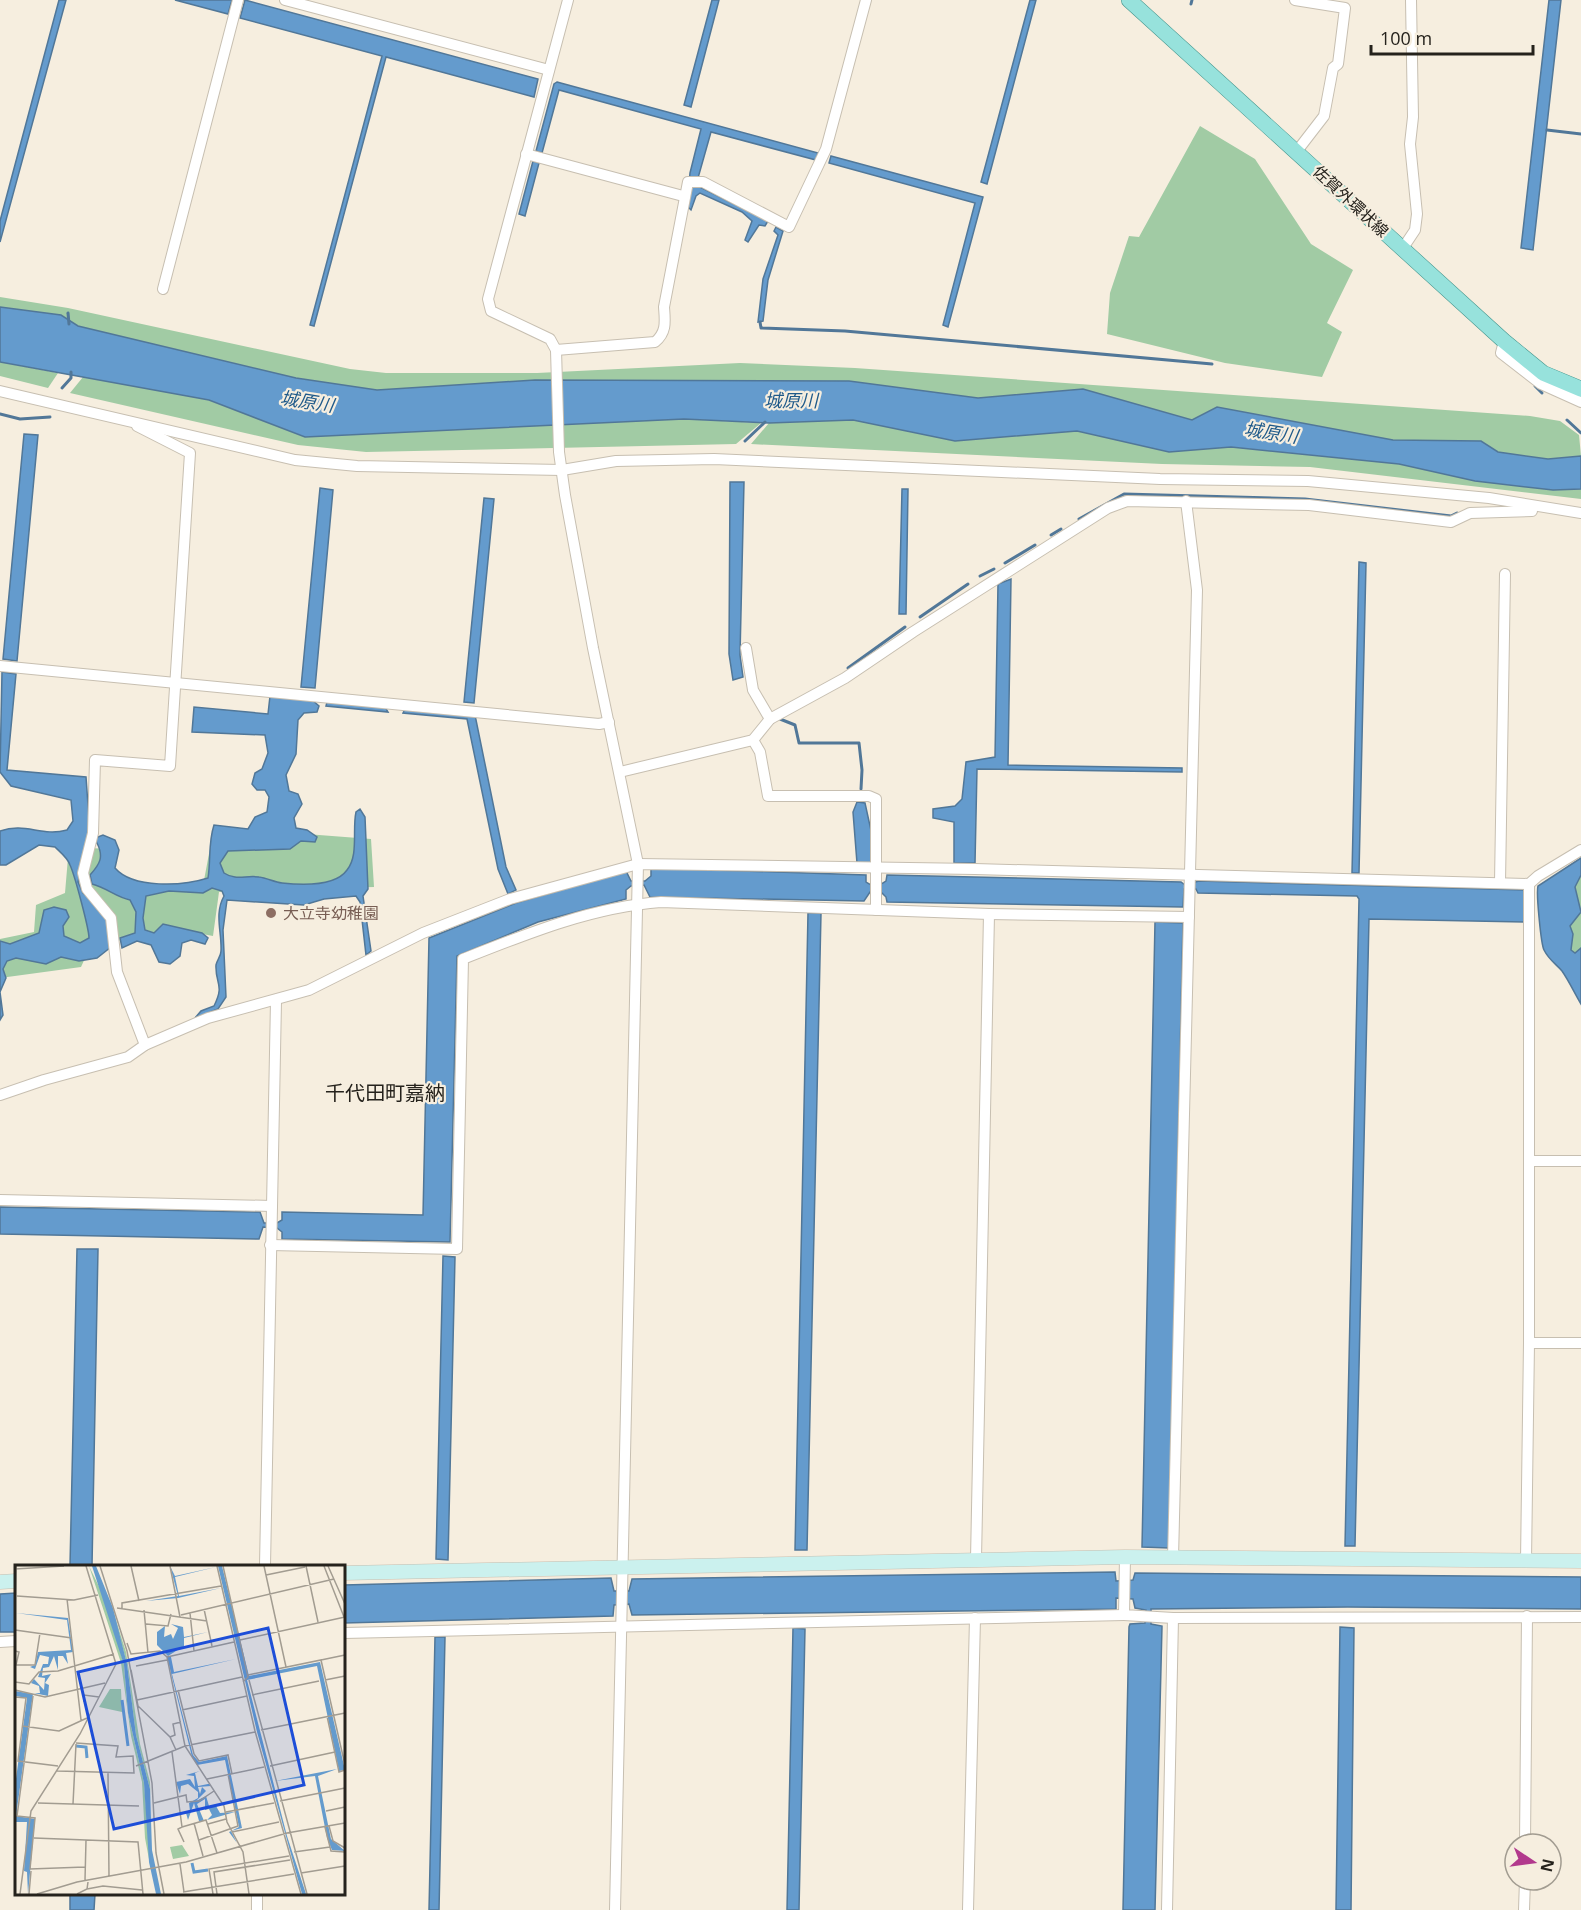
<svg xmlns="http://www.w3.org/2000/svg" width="1581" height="1910" viewBox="0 0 1581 1910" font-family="'Open Sans','Noto Sans JP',sans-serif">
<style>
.green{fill:#a1cba4}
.water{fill:#649bcd;stroke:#517798;stroke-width:1.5}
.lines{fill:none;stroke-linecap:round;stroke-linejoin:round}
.stream{stroke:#517798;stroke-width:3}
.street-casing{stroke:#c7bfb1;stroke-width:12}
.secondary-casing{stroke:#c7bfb1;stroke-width:15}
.primary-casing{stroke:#42928a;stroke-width:16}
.street{stroke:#fff;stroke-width:10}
.secondary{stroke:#cbf1ee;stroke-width:14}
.primary{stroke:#97e2dc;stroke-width:15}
.education-dot{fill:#8d6e63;stroke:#f6eedf;stroke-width:2}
.labels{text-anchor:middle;stroke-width:4.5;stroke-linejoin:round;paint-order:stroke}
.street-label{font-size:16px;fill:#25221c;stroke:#f6eedf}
.education-label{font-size:16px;fill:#785e54;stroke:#f6eedf;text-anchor:start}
.water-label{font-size:18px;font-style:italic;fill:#1f5a8a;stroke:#f6eedf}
.quarter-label{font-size:20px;fill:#25221c;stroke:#f6eedf}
.inset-river{fill:none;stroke:#649bcd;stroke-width:3}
.inset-road{fill:none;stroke:#a29c91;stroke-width:1.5}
.view{fill:#1d4ed8;fill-opacity:0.15;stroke:#1d4ed8;stroke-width:3}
.inset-edge{fill:none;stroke:#25221c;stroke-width:3}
</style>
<rect width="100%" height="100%" fill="#f6eedf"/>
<!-- green -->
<g class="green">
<path d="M1200,126l55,33 56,85 42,26 -26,53 15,9 -20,45 -97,-14 -118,-29 3,-41 19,-57 10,1z"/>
<path d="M0,297l68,11 282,61 36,4h151l203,-10 115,5 675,48 30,5 19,14 2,21 -33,3 -50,-7 -17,-11 -88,-1 -176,-33 -25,13 -109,-31 -105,9 -129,-17 -314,-1 -158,10 -81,-12 -218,-52 -17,-11 -61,-8z"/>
<path d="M0,362l58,11 -10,15 -48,-12z"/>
<path d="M83,377l126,23 96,37 379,-18 77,4 -25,21 -370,8 -68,-7 -228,-52z"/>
<path d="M853,420l102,21 122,-10 92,21 62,-5 168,17 76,17 78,9 28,-1v10l-271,-32 -148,-3 -411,-20 18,-21z"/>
<path d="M214,827l157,12 3,48 -155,5 -6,44 -48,-9 -10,13 -62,1 -12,26 -81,11v-39l34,-7 2,-27 29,-12 4,-47 47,4 -6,33 92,8z"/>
<path d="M1581,868v113l-26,-35 -3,-54z"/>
</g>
<!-- water -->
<g class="water">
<path d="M59,0h7l-66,242v-21z"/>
<path d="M175,0h57l-4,14z"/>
<path d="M245,0l293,79 -4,18 -148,-40 -72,269 -4,-1 72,-269 -142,-38z"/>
<path d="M712,0h7l-28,107 -7,-2z"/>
<path d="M1030,0h6l-49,184 -6,-2z"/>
<path d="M1549,0h12l-28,250 -12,-2z"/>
<path d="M557,82l261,71 -2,7 -105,-28 -15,53 72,36 -3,5 -6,-1 -11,17 -3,-2 7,-19 -10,-9 -42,-19 -4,3 -5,14 -4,-4 3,-33 11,-44 -142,-39 -17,63 -6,-2 18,-67z"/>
<path d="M831,156l152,41 -35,130 -5,-2 32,-122 -146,-40z"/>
<path d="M533,161l6,2 -14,53 -6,-2z"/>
<path d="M776,227l7,4 -15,49 -5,41 -5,1 5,-43 15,-44 -4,-4z"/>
<path d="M0,307l61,8 17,11 218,52 81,12 158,-10 314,1 129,17 105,-9 109,31 25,-13 176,33 88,1 17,11 50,7 33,-3v33l-28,1 -78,-9 -76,-17 -168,-17 -62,5 -92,-21 -122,10 -102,-21 -84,3 -85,-4 -379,18 -96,-37 -209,-38z"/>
<path d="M24,434l14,1 -21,226 -14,-2z"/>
<path d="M730,482h14l-4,173 3,22 -10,3 -4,-26z"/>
<path d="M320,488l13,2 -18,198 -14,-1z"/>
<path d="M902,489h6l-2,125h-7z"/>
<path d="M484,498l10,1 -20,204 -10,-1z"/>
<path d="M1359,562l7,1 -7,310h-7z"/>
<path d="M1011,579l-3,186 174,3v4l-205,-3 -2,94h-21v-41l-21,-4v-9l22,-3 7,-7 4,-37 29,-5 3,-173z"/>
<path d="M2,672l14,2 -9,96 79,7 4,57 8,3 5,-2 12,5 4,10 -4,18c18,21 68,18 93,10 3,-18 0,-35 6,-53l34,4 7,-12 12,-5 2,-15 -4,-7h-8l-5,-6 3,-11 7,-4 6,-16 -3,-18 -73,-3 2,-25 74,7 2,-18 42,4 7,6 -2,6 -13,1 -6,7 -2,34 -10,21 3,16 9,3 4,10 -8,14 2,10 11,2 10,7 -2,5 -14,-1 -11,8 -62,2 -8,12 4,10c12,8 22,2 35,4 8,1 15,5 23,6 19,2 53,4 65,-13 12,-15 5,-40 9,-58l4,-3 5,8 3,72 -5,7 8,55 -5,4 -6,-53 -4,-6 -32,3 -20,6 -77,-5 -4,30 3,67 -8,12 -23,9 6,-7 13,-5c11,-22 1,-22 2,-41 1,-5 5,-9 5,-14 1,-19 -7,-37 3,-55l-2,-5 -10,-3 -9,5 -34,-2 -23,5 -3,22 2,12 9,3 9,-9 39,9 6,5 -3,6 -14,-4 -9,3 -2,13 -10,8 -11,-2 -8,-17 -14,-4 -15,7 -2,-10 15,-5 1,-21 -6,-12c-14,-3 -23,-12 -38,-16l-2,-9c10,-11 14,-18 7,-32l-9,-3 -10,42 5,11 17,13 6,11 5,30 -14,11 -18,3 -18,-4 -15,7 -30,-6 -9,3 -4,8 3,9 -6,14 3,23 -3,5v-79l10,3 29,-11 5,-23 10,-3 12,3 3,7 -6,9 1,10 16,7 9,-5c0,-9 -14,-62 -19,-73 -2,-7 -10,-13 -15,-18l-16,-2 -33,20h-6v-34c26,-9 41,6 67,-1l6,-9 -2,-21 -60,-14 -11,-14z"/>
<path d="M327,702l58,5 3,5 -62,-6z"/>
<path d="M405,709l70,6 31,152 10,23 -8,4 -10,-25 -31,-150 -64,-6z"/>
<path d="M857,802l8,1 7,32 -1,28h-14l-4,-51z"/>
<path d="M1581,858v17l-6,12 6,25 -11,14 3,8 -2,16 4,3 6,-5v56c-6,-10 -12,-23 -19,-33 -6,-7 -13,-11 -18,-21 -3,-6 -8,-57 -6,-64z"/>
<path d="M651,868l215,7v7c6,5 14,4 20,-1l1,-6 294,7 4,3 14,-4 326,9 -1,32 -155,-3 -14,627h-10l14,-647 -2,-3 -159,-3 -2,-4h-12l-1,18 -296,-5 -1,-5 -5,-5h-11l-6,9 -214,-4 -6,-12 -13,1 -5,4v9l-88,23 -81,34 -7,286 -168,-3v-7l-5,-4 -14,-1 -4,12 -259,-5v-27l260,5 4,11h13l5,-3v-8l141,3 6,-277 87,-35 110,-32 5,10h14l6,-5z"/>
<path d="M808,913h13l-14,637h-12z"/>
<path d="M1155,922l28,1 -14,625 -27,-1z"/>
<path d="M77,1249h21l-6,317h-22z"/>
<path d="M443,1256l12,1 -7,303 -12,-1z"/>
<path d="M1115,1572l1,9 17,-1 2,-7 446,4v32l-233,-2 -197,2v15l11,2 -7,284h-32l6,-283 1,-3 15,-1 1,-13 -11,-2 -2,-9 -17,-1v11l-484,6 -3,-11 -15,1 -1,11 -269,7v-38l267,-7 3,13h15l3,-12z"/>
<path d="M16,1593v39h-16v-38z"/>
<path d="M1340,1627l14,1 -3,282h-15z"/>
<path d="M793,1628l12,1 -6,281h-12z"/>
<path d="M435,1637h10l-6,273h-10z"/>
<path d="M70,1894h25l-1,16h-24z"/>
</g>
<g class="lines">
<!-- stream -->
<g class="stream">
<path d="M1191,4l1,-4"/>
<path d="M1547,130l34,4"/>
<path d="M68,313l1,11"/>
<path d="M760,322l1,6 84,3 367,33"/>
<path d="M1535,386l7,7"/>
<path d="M62,388l9,-10v-6"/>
<path d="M0,414l20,5 30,-2"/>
<path d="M1567,420l14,13"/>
<path d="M745,441l20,-19"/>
<path d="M1079,519l45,-25 181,5 146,17 6,-3"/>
<path d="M1051,535l10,-6"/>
<path d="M1005,563l30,-18"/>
<path d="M980,576l14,-7"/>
<path d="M920,617l48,-33"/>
<path d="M848,668l57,-41"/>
<path d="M780,719l15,6 4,18h60l3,27 -1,19"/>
</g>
<!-- street casing -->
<g class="street-casing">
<g id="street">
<path d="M285,0l264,70"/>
<path d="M568,0l-80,299 3,12 59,28 6,11 3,102 6,43 28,153 45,216 -23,1046"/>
<path d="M1295,0l50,8 -7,56 -5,4 -9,48 -27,35"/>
<path d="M526,154l157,42"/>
<path d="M1403,248l12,-18 2,-16 -7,-70 3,-27 -2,-117"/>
<path d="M163,289l75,-289"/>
<path d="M1504,341l-3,12 40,31 40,18"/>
<path d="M556,350l99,-8c12,-10 10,-21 9,-35l24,-125h15l86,45 37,-78 40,-149"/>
<path d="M0,391l295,69 62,6 205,4 54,-9 98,-2 446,20 148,2 181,17 92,15"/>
<path d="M137,426l53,27 -20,313 -75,-6 -2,73 -10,40 4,16 24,29 6,54 28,73"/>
<path d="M746,648l7,42 17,29"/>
<path d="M0,666l599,58 10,-2"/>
<path d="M753,740l7,12 8,44h101l7,3v111"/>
<path d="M620,772l133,-32 17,-21 75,-41 68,-46 195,-124 19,-7 182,4 142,17 19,-9 62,-2"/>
<path d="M1500,883l5,-309"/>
<path d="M0,1095l44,-15 84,-23 17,-12 63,-27 101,-28 114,-57 87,-34 128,-35 337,5 554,15"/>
<path d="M1529,1161h52"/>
<path d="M0,1200l272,6"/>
<path d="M270,1245l187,4 6,-290c63,-25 129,-52 198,-57l328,12 200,3"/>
<path d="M1529,1343h52"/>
<path d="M1125,1557l-1,58 49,3 408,-1"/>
<path d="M1173,1558l24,-968 -11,-89"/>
<path d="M976,1559l13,-645"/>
<path d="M1526,1561l3,-218v-459l9,-8 43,-26"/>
<path d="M265,1566l11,-565"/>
<path d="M344,1633l780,-18"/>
<path d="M0,1642l16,-1"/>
<path d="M1525,1844l2,-228"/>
<path d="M257,1910v-16"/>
<path d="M968,1910l7,-292"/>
<path d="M1167,1910l6,-292"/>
<path d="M1524,1910l1,-30"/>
</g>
</g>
<!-- secondary casing -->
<g class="secondary-casing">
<g id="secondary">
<path d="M344,1573l781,-16 456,4"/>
<path d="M0,1582l16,-1"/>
</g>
</g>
<!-- primary casing -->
<g class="primary-casing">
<path id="primary" d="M1129,0l375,341 39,32 38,16"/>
</g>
<!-- street -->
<use href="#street" class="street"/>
<!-- secondary -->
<use href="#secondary" class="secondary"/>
<!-- primary -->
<use href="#primary" class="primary"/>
</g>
<!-- markers -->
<circle class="education-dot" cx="271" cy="913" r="6"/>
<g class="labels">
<!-- street labels -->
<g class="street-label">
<text transform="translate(1351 201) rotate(43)" y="6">佐賀外環状線</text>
</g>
<!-- education labels -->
<g class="education-label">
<text x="283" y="919">大立寺幼稚園</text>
</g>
<!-- water labels -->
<g class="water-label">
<text x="791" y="407">城原川</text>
<text transform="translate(307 402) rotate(9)" y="6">城原川</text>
<text transform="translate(1271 433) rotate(9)" y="6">城原川</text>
</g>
<!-- quarter labels -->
<g class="quarter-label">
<text x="385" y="1100">千代田町嘉納</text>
</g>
</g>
<!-- overview -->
<g transform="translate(15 1565)">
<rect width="330" height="330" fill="#f6eedf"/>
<path d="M74,1l19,39 16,60 4,48 16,70 7,87 -6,-32 -3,-56 -11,-46 -10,-73zM98,46l13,41 14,92 10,38 1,31 -1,-24 -14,-54 -9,-71zM95,124h11l1,23 -23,-5zM167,280l7,11 -16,3 -3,-12z" fill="#a1cba4"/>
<path d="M77,1h4l17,42 14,56 9,71 14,54 2,61 9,44h-5l-7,-32 -5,-79 -16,-70 -4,-48zM155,1l5,10 41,-9 -41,10 4,19 42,-8 -43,10 -32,3 32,-5zM203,1h4l27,110 71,-14 25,108 -6,1 -22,-105 -70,14 40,156 19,58h-4l-45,-162zM1,48l52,5 5,34 -7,1 2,11 -5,-8h-5v14l-4,-14 -5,11 -6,1 -1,8 9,-2 -6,9 4,2 -1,11 -14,-3h6l-1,-7 -8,-3 3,-4 10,11 1,-12 -7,-1 5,-13h5l1,-7 -9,-2 -5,14 -5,-2 5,-2 3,-13 33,-2 -4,-30zM156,59l12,3 1,10 24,-5 -24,6v8l-16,10 -11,-11v-13l8,-6 -1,11 7,-3 2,5 5,-11zM152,92h4l3,15 62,-13 -64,15 21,81 6,7 28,-6 15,72 -11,3 6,12 -8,-11 10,-5 -14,-67 -28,5 -5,-8zM0,126l18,3 -17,122 19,3 -7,75 -1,-22 -3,-1 3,-49h-12v-36l12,-88 -12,-2zM322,204l-19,7 13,63 14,12 -13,-1 -5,-12 -12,-62 -40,5zM185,206l-5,2 3,13 10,-2h1l2,2 -13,1 2,7 2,-7 4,4 -10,10 10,-5 3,10h7l4,7 15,-1 -28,8 5,-5 -3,-6 -4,1v-11l-8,5 7,17h-5l-5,-18 -6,17 -2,-7 -5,1 9,-3 -1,-8 9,-5v-6l-10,-8 -7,2 -1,8 -4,-12 14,-3 5,8 -1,-11 -8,-1z" fill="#649bcd"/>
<path class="inset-river" d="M107,135l6,46M61,181l10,1 1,11M177,298l2,9 14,-2"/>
<path class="inset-road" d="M85,1l27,85 25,132 4,70 8,41M116,1l8,35M155,1l10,51M202,1l38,165 46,163M208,1l25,111 -5,5M249,1l22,101M291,1l12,56M309,1l20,51M313,1l17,38M0,4l49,-3M251,10l39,-8M2,31l57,4 24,-5M52,34l14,121M102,43l90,13M107,44v-6l99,-17M189,44l8,37M129,45l4,43M0,46l1,-45M175,48l4,38M166,50l153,-36M131,59l22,2 3,-12M0,65l57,8M225,75l105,-23M112,78l4,11 29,-3 7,6 18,89 39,60 3,16 16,30 6,42M0,86l4,1 -3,13h19l5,-32M152,92l67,-15M306,95l24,-5M121,101l31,-6M116,105l7,36 32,31 6,13M233,110l73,-15 24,105M234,115l58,214M310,115l20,-4M0,117l14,2 10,-12 19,-1 56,-17M0,125l30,7 60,-14M163,125l16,64 5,7 29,-6 4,19M237,130l67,-14M18,131l-16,120 18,2 -5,51 55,-2M0,132l11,1 -8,63 40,5M122,135l105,-23M69,137v-7l15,2M167,145l65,-14M312,151l12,56 6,-2M7,161l37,5 28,-13M246,165l84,-17M155,172l5,-2 -2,-11 8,-2M157,187l10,75 -4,2 6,13M121,201l49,-20 70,-14M255,201l65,-14M42,206l77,2 -1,-17 -17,1 2,-11 -42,-3M93,208l1,103M192,214l57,-12M265,236l65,-13M23,238l101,3M139,238l32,-8 1,7 12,-1 15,-10M58,239l3,-60M311,246l19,-4M211,247l48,-9M179,258l9,33M193,259l18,-5M314,261l4,15 12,7M167,262l24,-7 11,33M310,262l6,24 14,1M217,267l47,-10M19,273l104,4 5,52M184,275l39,-14 -10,-52M279,287l36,-5M165,299l4,28M286,308l44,-7M70,315l1,-40M72,324l16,-3 39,4M168,327l111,-18M5,329l11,-83 49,-77 36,-70 -30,-98M14,329l2,-23M22,329l40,-12 109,-20 101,-29 58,-10M62,329l10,-5 1,-7M198,329l-4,-25 80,-13M202,329l-3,-22 76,-12"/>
<path class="view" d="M253,63l36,157 -190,44 -36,-157z"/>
<rect width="330" height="330" class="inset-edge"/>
</g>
<!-- north arrow -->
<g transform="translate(1533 1862) rotate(103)"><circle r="28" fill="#f6eedf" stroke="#a29c91" stroke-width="1.5"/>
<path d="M0-4.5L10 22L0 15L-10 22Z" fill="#b2398d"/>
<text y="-9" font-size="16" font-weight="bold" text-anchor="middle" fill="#25221c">N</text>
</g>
<!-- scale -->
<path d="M1371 45v9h162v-9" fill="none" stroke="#25221c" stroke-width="3"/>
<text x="1380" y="45" font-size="18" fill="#25221c" stroke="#f6eedf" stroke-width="4.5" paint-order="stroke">100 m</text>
</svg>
